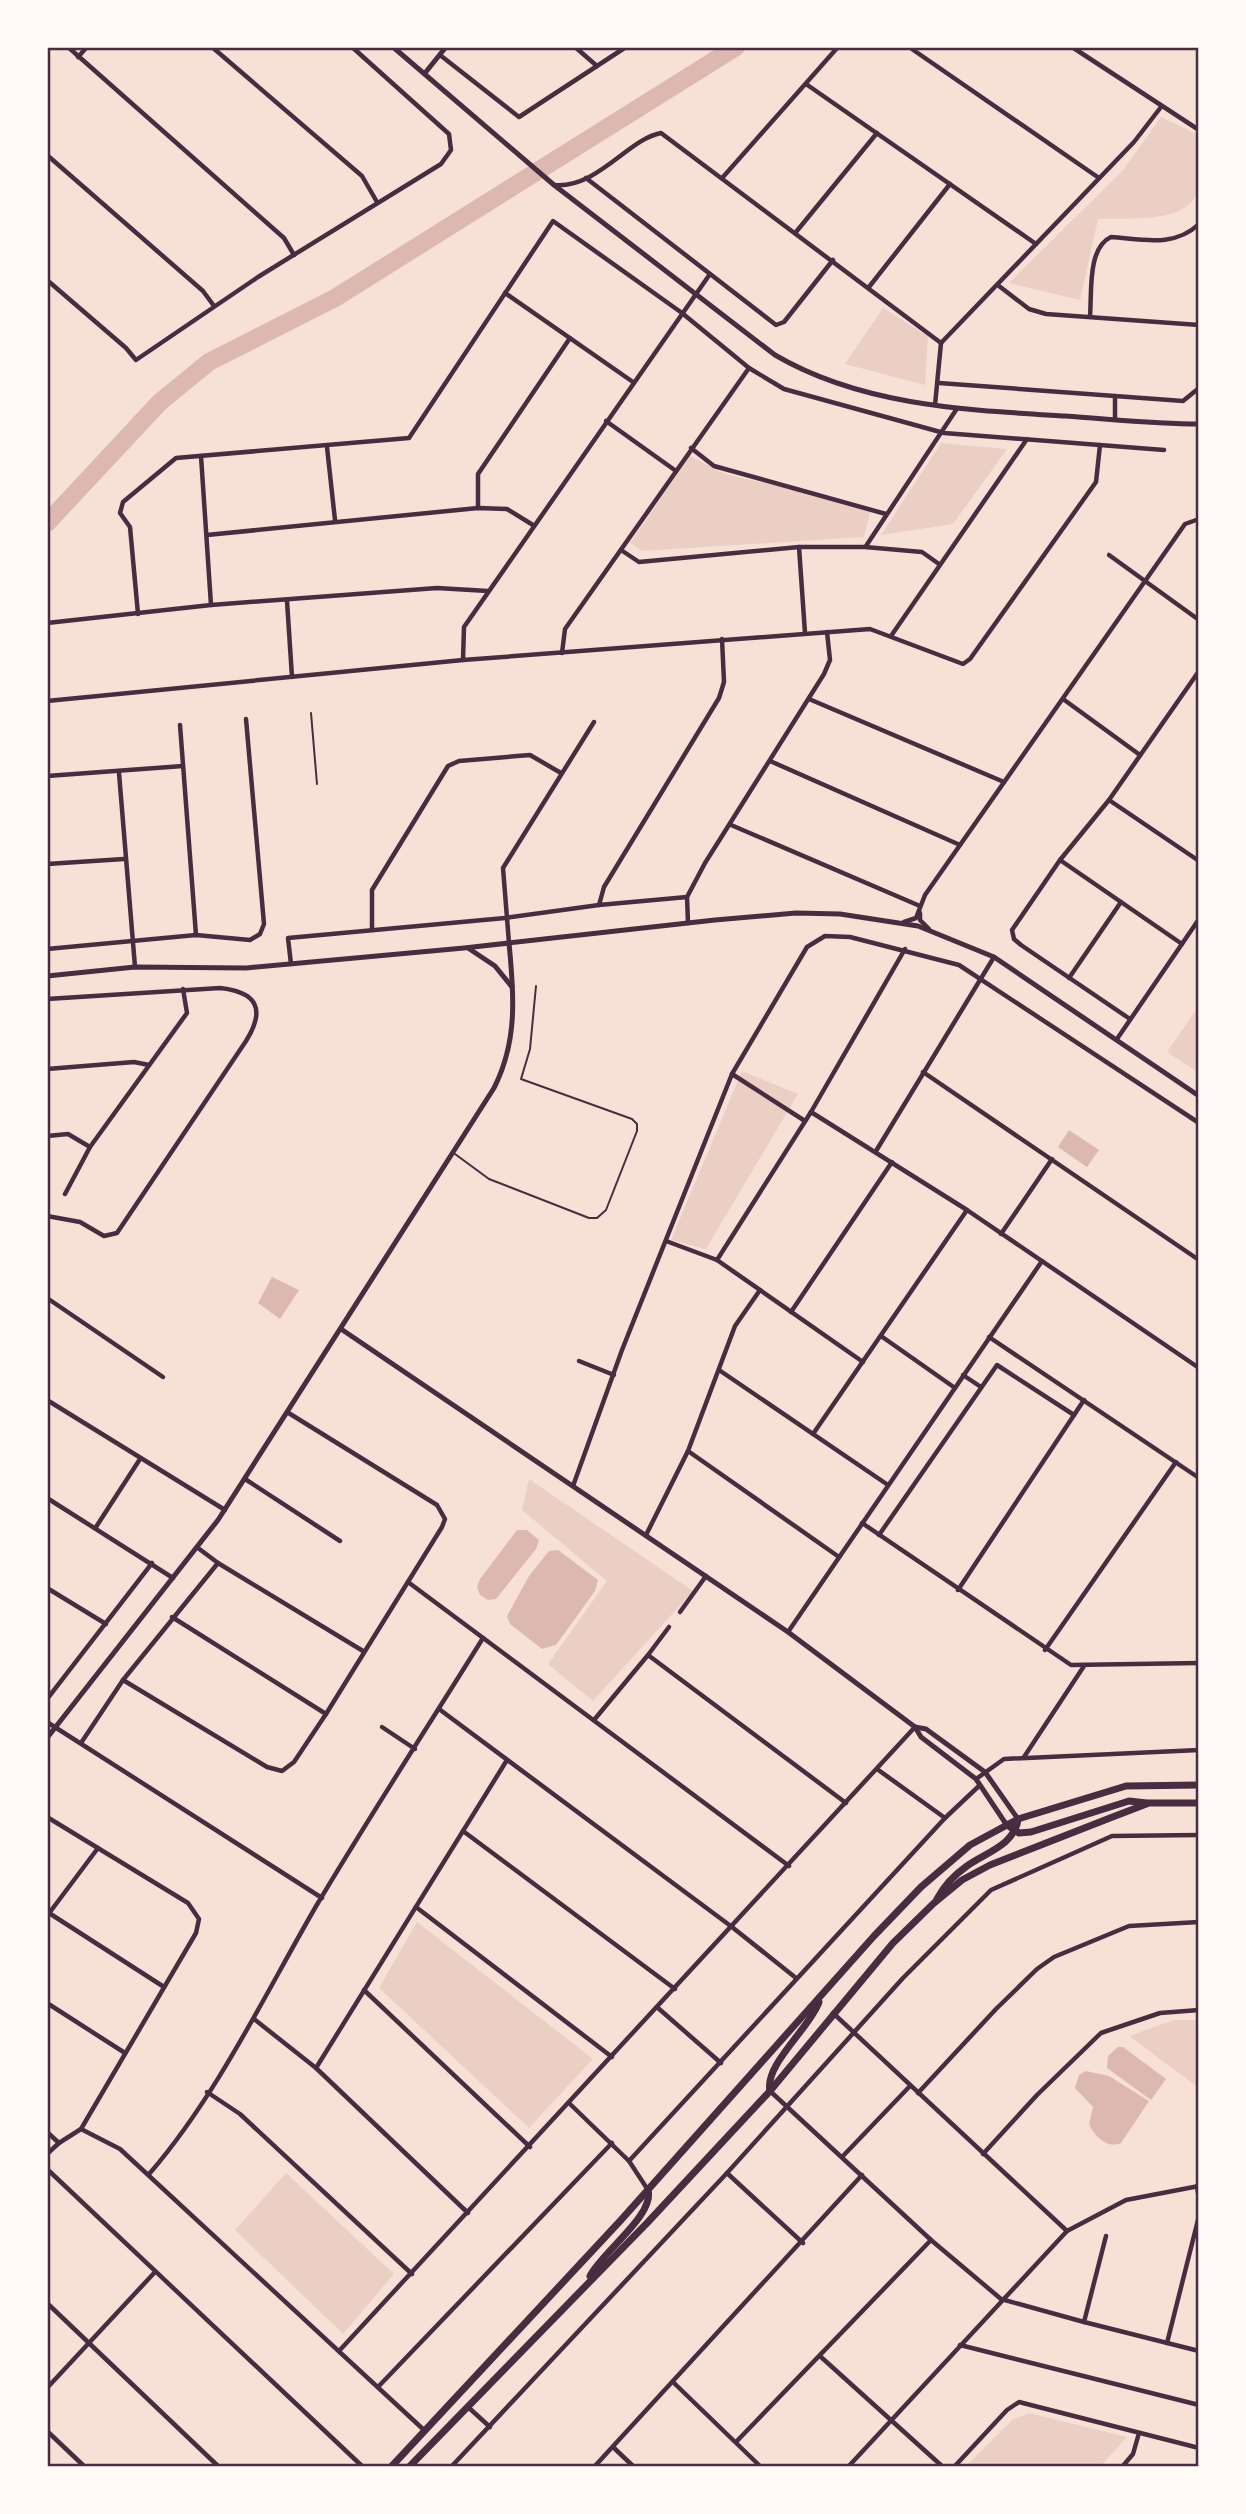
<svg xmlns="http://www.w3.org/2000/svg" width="1246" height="2514" viewBox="0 0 1246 2514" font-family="'Archivo Narrow',sans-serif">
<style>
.green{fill:#ebcfc5}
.water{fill:#dcb8b0}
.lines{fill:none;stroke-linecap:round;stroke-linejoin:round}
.river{stroke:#dcb8b0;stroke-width:18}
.service{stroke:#4a2c40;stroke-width:2}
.minor{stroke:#4a2c40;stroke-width:4.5}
.tertiary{stroke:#4a2c40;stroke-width:5}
.primary{stroke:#4a2c40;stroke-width:7}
.neatline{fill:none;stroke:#4a2c40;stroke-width:2.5}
</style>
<rect width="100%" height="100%" fill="#f7e1d7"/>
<!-- green -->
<g class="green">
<path d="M1161,117l38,18c0,16 4,41 -1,56 -12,34 -70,26 -100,28l-18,81 -71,-17 114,-113z"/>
<path d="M883,308l45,28 -3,49 -80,-21z"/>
<path d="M941,443l66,6 -54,75 -72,11z"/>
<path d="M690,456l35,18 130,30 15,8 -6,25 -222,14 -12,-8z"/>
<path d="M1199,1006v67l-32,-21z"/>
<path d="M742,1071l56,23 -92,155 -35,-9z"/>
<path d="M529,1479l164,112 -100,110 -45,-37 59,-83 -85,-71z"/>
<path d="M417,1922l176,137 -64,69 -150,-140z"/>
<path d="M1174,2020h25v68l-70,-52z"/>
<path d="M286,2173l108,101 -51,60 -108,-104z"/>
<path d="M1029,2413l98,24 -27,30 -134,-1 46,-46z"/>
</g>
<!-- water -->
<g class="water">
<path d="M1069,1130l30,20 -12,17 -29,-20z"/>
<path d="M272,1277l27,13 -19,29 -22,-16z"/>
<path d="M517,1530h10l12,10 -3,9 -40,50 -8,1 -8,-5 -3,-8 3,-8z"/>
<path d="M558,1550l40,30 -3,11 -39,54 -14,4 -32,-25 -3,-8 22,-40 20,-25z"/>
<path d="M1118,2047h5l43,32 -15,21 -44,-32 1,-12z"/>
<path d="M1086,2071l23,5 40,25 -28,42c-14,6 -26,-6 -32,-19l4,-17 -18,-19 4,-13z"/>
</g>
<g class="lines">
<!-- river -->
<path class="river" d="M47,523l113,-121 49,-40 126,-64 401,-251"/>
<!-- service -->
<g class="service">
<path d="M311,713l6,71"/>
<path d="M455,1154l34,25 100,39h8l9,-8 31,-79v-7l-5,-5 -111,-40 9,-30 6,-63"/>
</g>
<!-- minor -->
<g class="minor">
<path d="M68,47l216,191 10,17"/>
<path d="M212,47l150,129 15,26"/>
<path d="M575,47l22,19"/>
<path d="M909,47l190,131"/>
<path d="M1072,47l127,83"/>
<path d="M440,55l79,62 107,-70"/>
<path d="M78,57l9,-10"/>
<path d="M806,84l230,160"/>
<path d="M47,155l156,136 11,15"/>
<path d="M723,177l115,-130"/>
<path d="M586,178l190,147 8,-3 49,-62"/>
<path d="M554,185c43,4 74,-46 107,-52l280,210"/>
<path d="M796,232l81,-99"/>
<path d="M47,280l79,68 10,12 122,-83 183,-113 10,-14 -2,-16 -97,-87"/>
<path d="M999,286l30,23 17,5 153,11"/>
<path d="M869,287l81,-103"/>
<path d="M505,293l128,89"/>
<path d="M1090,316c2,-23 -3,-68 21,-79 31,2 63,11 88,-13"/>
<path d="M941,343l193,-201 27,-35"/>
<path d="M939,383l244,18 16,-13"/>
<path d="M935,405l6,-62"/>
<path d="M1115,419v-23"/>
<path d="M606,421l70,50"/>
<path d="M327,447l8,73"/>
<path d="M691,448l23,18 172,48"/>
<path d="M201,456l10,149"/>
<path d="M478,508v-34l92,-136"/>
<path d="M207,535l271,-27 29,1 26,16"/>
<path d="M866,546l90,-136"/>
<path d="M799,547l6,86"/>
<path d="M621,550l18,12 160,-15h66l57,5 17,12"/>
<path d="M1109,555l90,65"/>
<path d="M287,601l5,76"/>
<path d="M138,614l-8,-87 -10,-14 3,-11 53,-44 233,-20 144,-217 129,92 67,55 35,21 160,44 220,17"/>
<path d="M47,623l164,-18 226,-17 51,3"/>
<path d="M891,636l136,-197"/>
<path d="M562,653l3,-24 184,-261"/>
<path d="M463,660l1,-33 246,-353"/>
<path d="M809,699l195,83"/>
<path d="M1063,699l77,56"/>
<path d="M47,701l416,-41 407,-31 93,35 7,-5 126,-177 4,-37"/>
<path d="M180,725l16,210"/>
<path d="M770,761l190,84"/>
<path d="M119,773l16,194"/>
<path d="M47,776l136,-10"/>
<path d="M1109,800l90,61"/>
<path d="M731,825l189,81"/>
<path d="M1060,860l122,84"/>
<path d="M47,864l77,-5"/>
<path d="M687,897l-88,8 5,-18 115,-189 5,-16 -2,-43"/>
<path d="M920,913v7l9,9"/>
<path d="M904,922l12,-4 9,-23 260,-371 14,-5"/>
<path d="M688,923l-1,-26 18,-34 119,-189 6,-14 -3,-28"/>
<path d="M372,930v-40l76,-124 11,-5 71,-6 31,18"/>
<path d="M509,943l-6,-75 91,-146"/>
<path d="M47,949l149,-14 54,5 10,-6 4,-10 -18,-205"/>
<path d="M291,964l-3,-26 217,-20 94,-13"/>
<path d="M1069,978l52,-76"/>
<path d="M47,999l173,-11c37,4 46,21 26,53l-129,192 -13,3 -24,-14 -33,-6"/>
<path d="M1130,1019l-109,-74 -7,-6 -2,-9 48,-70 49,-60 90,-129"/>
<path d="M1117,1039l82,-120"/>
<path d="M47,1069l87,-7 15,3"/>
<path d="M923,1072l276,188"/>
<path d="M732,1074l73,47"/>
<path d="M811,1112l156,98 232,158"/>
<path d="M47,1136l21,-2 22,13"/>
<path d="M876,1151l118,-194"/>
<path d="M65,1194l25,-47 97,-134 -4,-24"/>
<path d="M1001,1234l51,-75"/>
<path d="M666,1241l51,19 146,102"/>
<path d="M717,1260l94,-148 94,-163"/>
<path d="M47,1298l116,79"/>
<path d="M791,1312l101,-150"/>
<path d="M881,1336l74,52"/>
<path d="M989,1337l210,141"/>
<path d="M579,1361l35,14"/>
<path d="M719,1370l169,115"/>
<path d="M963,1375l18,12"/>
<path d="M47,1400l178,110"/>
<path d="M813,1434l154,-224"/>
<path d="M688,1451l151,106"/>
<path d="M245,1479l95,62"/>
<path d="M573,1486l49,-136 110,-276 75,-127 18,-11 25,1 109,28 240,158"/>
<path d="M47,1498l126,80"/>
<path d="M862,1523l209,142 128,-2"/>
<path d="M96,1527l44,-68"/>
<path d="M646,1535l42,-84 47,-125 25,-36"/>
<path d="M879,1535l118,-170 77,50"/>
<path d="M198,1548l20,15"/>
<path d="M408,1582l381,284"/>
<path d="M47,1588l59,36"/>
<path d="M958,1590l126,-190"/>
<path d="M680,1612l26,-36"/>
<path d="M172,1617l154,97"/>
<path d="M788,1632l254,-371"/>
<path d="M1045,1650l131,-188"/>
<path d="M648,1655l21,-28"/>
<path d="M123,1680l144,87 15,4 12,-9 32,-48 116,-187 3,-8 -8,-14 -150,-93"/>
<path d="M47,1699l105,-136"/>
<path d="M439,1709l293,218 64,51"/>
<path d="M594,1720l54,-65 198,148"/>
<path d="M47,1722l275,176"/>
<path d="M382,1727l33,22"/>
<path d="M81,1743l42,-63 95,-117 145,88"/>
<path d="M1024,1757l60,-91"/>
<path d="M877,1769l68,49"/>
<path d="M976,1779l28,-20 195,-9"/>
<path d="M47,1817l141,86 11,16 -3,14 -115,196"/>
<path d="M463,1831l212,158"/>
<path d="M416,1907l196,150"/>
<path d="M49,1913l115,74"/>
<path d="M47,1916l51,-68"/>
<path d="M364,1990l166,157"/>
<path d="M47,2003l78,50"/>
<path d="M658,2008l63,55"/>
<path d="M833,2013l234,218"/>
<path d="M254,2019l62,49 152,145"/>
<path d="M316,2068l191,-308"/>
<path d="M770,2091l161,149 70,59 83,23"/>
<path d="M207,2092l33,22 172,160"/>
<path d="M918,2093l78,-84 41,-40 17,-12 75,-31 70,-4"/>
<path d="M570,2104l59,57 19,29"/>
<path d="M47,2132l12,11 22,-14 39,20 304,281"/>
<path d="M47,2154l12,-11"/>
<path d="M983,2154l54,-59 64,-62 59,-20 39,-3"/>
<path d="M842,2157l68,-71"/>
<path d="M629,2161l316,-343 35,-33"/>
<path d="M47,2169l316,298"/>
<path d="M150,2173c67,-78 113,-175 165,-265 54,-91 112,-180 168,-270"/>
<path d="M727,2173l76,70"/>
<path d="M1197,2186l2,14"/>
<path d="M1106,2236l-22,86 115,29"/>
<path d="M47,2303l172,164"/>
<path d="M1167,2343l32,-127"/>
<path d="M960,2345l239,60"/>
<path d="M339,2351l576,-624"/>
<path d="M821,2357l122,110"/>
<path d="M674,2383l87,84"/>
<path d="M378,2387l234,-244"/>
<path d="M47,2388l108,-116"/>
<path d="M468,2407l22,20"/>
<path d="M47,2431l38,36"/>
<path d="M736,2442l195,-202"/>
<path d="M613,2447l21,20"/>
<path d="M451,2467l276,-294 176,-195 88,-88 121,-54 87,-1"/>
<path d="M594,2467l268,-292"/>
<path d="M848,2467l219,-236 59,-31 73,-14"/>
<path d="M954,2467l53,-57 12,-8 180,46"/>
<path d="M1122,2467l11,-13 6,-21"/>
</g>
<!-- tertiary -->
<g class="tertiary">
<path d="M393,47l161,138 221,170c87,51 192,55 290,61 45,3 89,8 134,8"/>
<path d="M425,73l21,-26"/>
<path d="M468,948l27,18 17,21"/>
<path d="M47,976l88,-9 111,1 218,-20 251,-28 81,-7 44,1 78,12 76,31 205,139"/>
<path d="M341,1329l447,303 127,95 6,10 55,42 30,45"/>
<path d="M915,1727l11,2 59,43 33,47"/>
<path d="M47,1738l171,-218 276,-432c24,-47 20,-94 15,-145"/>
</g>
<!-- primary -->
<g class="primary">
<path d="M1006,1824l13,9 12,-1 98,-31 18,2"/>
<path d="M937,1899c7,-13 17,-24 30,-33 18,-13 48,-21 51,-47"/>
<path d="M770,2091c-6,-26 40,-63 49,-89"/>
<path d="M590,2276c11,-23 65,-61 58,-86"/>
<path d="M391,2467l230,-247 253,-284 47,-49 49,-42 48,-26 108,-33 73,-1"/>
<path d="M409,2467l239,-245 122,-131 123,-148 41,-40 28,-23 28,-15 120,-47 39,-15h50"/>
</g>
</g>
<!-- border -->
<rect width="1246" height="2514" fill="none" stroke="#fffaf5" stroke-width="98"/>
<rect x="49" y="49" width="1148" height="2416" class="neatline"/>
</svg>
